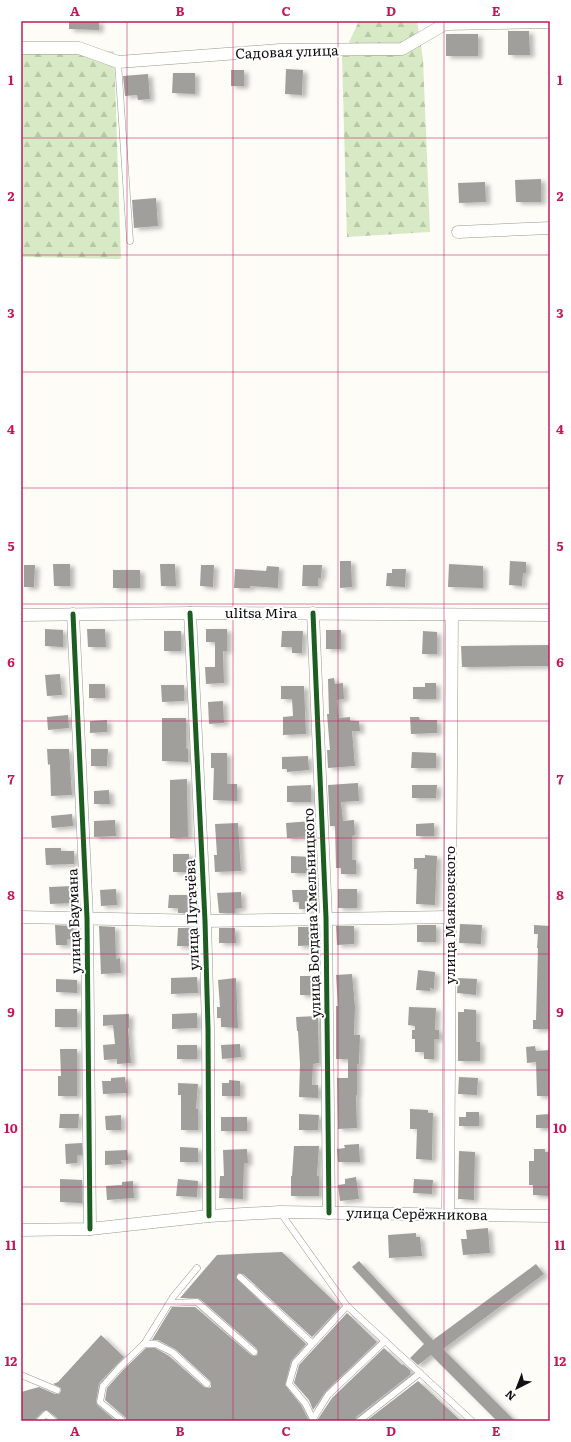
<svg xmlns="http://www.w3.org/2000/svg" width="571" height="1442" viewBox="0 0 571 1442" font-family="Literata,serif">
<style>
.forest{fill:url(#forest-firs)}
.building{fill:#a19f9c;filter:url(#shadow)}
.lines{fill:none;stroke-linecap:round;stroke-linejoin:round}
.lane-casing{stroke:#979795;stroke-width:7}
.street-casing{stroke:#979795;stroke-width:13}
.lane{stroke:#fffffe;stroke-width:6}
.street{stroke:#fffffe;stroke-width:12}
.cycleway-casing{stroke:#fff;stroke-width:8}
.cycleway{stroke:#1b5e20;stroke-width:5}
.grid{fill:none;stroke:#c2185b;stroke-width:1;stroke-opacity:0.55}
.labels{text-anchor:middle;stroke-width:4;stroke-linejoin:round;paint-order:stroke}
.street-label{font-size:14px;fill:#111;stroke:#fff}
.neatline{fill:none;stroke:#c2185b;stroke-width:1.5}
.grid-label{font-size:13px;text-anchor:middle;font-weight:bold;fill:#c2185b}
</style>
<defs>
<pattern id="forest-firs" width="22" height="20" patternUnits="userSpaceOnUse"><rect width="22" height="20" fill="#d8eac5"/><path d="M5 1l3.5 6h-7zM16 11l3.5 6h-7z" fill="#b8c8a8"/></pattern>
<filter id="shadow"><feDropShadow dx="4.5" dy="2.5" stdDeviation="2" flood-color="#0004"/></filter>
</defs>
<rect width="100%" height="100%" fill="#fdfcf7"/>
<!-- forest -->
<g class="forest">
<path d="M359,21h58l6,38 7,173 -83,5 -5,-180z"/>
<path d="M114,51l7,208 -100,-2v-203z"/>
</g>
<!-- building -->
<g class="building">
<path d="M69,21h30v9l-30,-1z"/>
<path d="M508,31h21l1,24h-22z"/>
<rect x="446" y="34" width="32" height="22"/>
<path d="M286,69l17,1 -1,25 -17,-1z"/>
<rect x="231" y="70" width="13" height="16"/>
<path d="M173,73h22v21l-23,-1z"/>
<path d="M148,74l2,25 -12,1 -1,-5 -12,1 -2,-20z"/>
<path d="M541,179v23h-25l-1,-22z"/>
<path d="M485,182l1,20 -27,1 -1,-20z"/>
<path d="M156,198l2,28 -24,2 -2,-28z"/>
<path d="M340,561h11l1,26 -12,1z"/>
<path d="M510,561l16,1v11h-3l-1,13 -13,-1z"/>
<path d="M53,564h17v22h-16z"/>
<path d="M160,564h15l1,22h-15z"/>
<path d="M449,564l34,2v22l-35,-1z"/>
<path d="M24,565h11l-1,22h-10z"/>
<path d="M201,565h13l-1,22 -13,-1z"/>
<path d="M303,565h19l-1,13h-3v8h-16z"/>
<path d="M267,566l12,1 -1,21 -28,-2v2h-16l1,-19 31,2z"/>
<path d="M392,569h14l-1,18 -19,-1 1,-13h5z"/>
<rect x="113" y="570" width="27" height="18"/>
<path d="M45,629l18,1v17l-18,-1z"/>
<path d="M87,629h18l1,18h-18z"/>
<path d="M206,629h21v22h-4l1,32 -18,1 -1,-17h10v-25h-9z"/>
<rect x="326" y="630" width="15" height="19"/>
<rect x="164" y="631" width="17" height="20"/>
<path d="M282,631h21l-1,22h-10v-6h-11z"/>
<path d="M423,631l14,1v22h-15z"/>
<path d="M550,645v21l-88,1 -1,-21z"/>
<path d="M60,674l2,21 -15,1 -2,-21z"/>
<path d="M334,678l1,6 8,-1 1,16 -7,1 2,18 11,-1v4h9l1,10h-8l3,35 -27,2 -1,-18h3l-3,-36h2l-1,-35z"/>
<path d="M425,683h11v16h-23v-12h12z"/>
<rect x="89" y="684" width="16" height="14"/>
<path d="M161,685h23v16l-22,1z"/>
<path d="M281,686h23l2,48 -23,1v-18l10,-1 -1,-17h-11z"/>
<path d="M223,701l1,22 -15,1 -1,-22z"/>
<path d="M68,715l1,13 -21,2 -1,-13z"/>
<path d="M410,717h9l1,3h17v13l-26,1z"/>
<path d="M162,718h24v30l2,1v13l-26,-1z"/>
<path d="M107,720v12l-17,1v-12z"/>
<path d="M47,749h22l3,46 -21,1 -1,-32 -2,1z"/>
<path d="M91,749h17l-1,17h-16z"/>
<path d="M412,752l24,1v15h-25z"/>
<path d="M211,753h16v31h10v17l-24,-1 1,-32h-3z"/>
<path d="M308,756l1,14 -22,2v-3h-5v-12z"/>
<path d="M187,779l1,58 -18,1v-58z"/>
<path d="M358,783l1,18 -18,1 2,19 11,-1 1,15 -3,1v24h4v14h-15v-6h-5l-1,-42h-5l-2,-41z"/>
<path d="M311,785v17h-24v-16z"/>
<path d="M412,785h25l-1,13h-24z"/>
<path d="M109,790l1,14h-16v-13z"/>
<path d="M72,814l1,12 -21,2 -1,-12z"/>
<path d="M115,820l1,16 -22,1v-16z"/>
<path d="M312,821l1,15 -26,2 -1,-15z"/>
<path d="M238,823l3,48 -26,1 -1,-17h3l-2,-31z"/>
<path d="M434,823v13h-18v-12z"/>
<path d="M45,848h16v3h13v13l-28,1z"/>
<path d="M173,854h16l1,18h-17z"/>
<path d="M425,855l12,1 -2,49 -19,-1 1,-35h-3v-11h11z"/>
<path d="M291,856l21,1 -1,16h-20z"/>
<path d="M74,886l1,17 -25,1 -1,-17z"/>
<path d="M116,889l1,16 -16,1 -1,-16z"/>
<rect x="338" y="889" width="19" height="19"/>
<path d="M292,890h21l1,19h-15v-7h-6z"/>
<path d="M241,892l1,16 -7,1v4h-16l-2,-20z"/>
<path d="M169,895h22v18h-13v-5h-10z"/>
<path d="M460,924l22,1 -1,19 -22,-1z"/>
<path d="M55,925l18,1 1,13h-7v6h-11z"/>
<rect x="417" y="925" width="19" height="17"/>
<path d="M534,925l16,1v103h-17v-9h3l2,-72h-1l1,-14h-4z"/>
<path d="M99,926l16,1 1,32 4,-1 1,15 -20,1z"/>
<path d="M336,926h18v18l-17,1z"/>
<path d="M298,927h19v18l-19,1z"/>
<path d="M178,928h18l-1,18h-18z"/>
<path d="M219,928h16l1,15h-17z"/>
<path d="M418,970l17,2 -1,17 -4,-1v3l-14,-1z"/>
<path d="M352,974l3,33 -1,28h6l-1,29h-2v31h-1l1,33 -19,1 -1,-51h11v-19h-12v-53h2l-2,-31z"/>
<path d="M300,976h19l-1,19h-18z"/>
<path d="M197,977l1,16 -27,1v-16z"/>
<path d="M236,978l2,50 -17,-1v-9h-4v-11h3l-2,-27z"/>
<path d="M458,978l19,1 -1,16 -19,-2z"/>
<path d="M56,979l21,1v13l-21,-1z"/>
<path d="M409,1007l27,1 -1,22h4v9h-5v20h-10v-7h-9v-13h-3v-9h3v-4l-7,-1z"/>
<rect x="55" y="1009" width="22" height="18"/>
<path d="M464,1009l12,1v32h4v19h-22v-49h6z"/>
<path d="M197,1013v15l-25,1v-15z"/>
<path d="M129,1014v14h-1l3,35 -14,1v-5l-13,1 -1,-15 12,-1 -2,-19 -10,1v-11z"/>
<path d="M318,1016l1,47 -6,1 -1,21h6v13l-19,-1 1,-33 -2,-33h-1l-1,-14z"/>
<path d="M240,1044l1,13 -19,2 -1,-14z"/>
<rect x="177" y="1045" width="20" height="14"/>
<path d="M535,1046l1,5 14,-1v46h-13l-1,-34 -9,1 -1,-16z"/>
<path d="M60,1049h17v47h-19v-20h3z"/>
<path d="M125,1077l2,16 -24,1 -1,-13h9v-3z"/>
<path d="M459,1077l19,1 -1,17 -19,-1z"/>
<path d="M229,1080l11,1v15h-18v-13h7z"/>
<path d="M178,1083l20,1 -2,25h2v21h-17v-35h-3z"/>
<path d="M410,1109l18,1v3h5l-1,47 -16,-1 1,-30h-7z"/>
<path d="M466,1112h13v14h-20v-9h7z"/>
<path d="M60,1114h19l-1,14h-19z"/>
<path d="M299,1114l20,1 -1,15h-19z"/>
<path d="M550,1114v14h-14v-13z"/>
<path d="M121,1115v15h-15l-1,-14z"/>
<rect x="221" y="1117" width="26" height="14"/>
<path d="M82,1143v12h-5v8l-11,1 -1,-20z"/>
<path d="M359,1144l1,18h-22l-1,-13 8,-1 -1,-3z"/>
<path d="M294,1146h25l-2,30h2v20h-28v-20h1z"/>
<path d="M180,1147l18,1v14h-18z"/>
<path d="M247,1149l1,14h-4l-1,36 -24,-1 1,-22h4l-1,-26z"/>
<path d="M534,1149h11v3h5l-1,44 -16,-1v-10h-4v-24h5z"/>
<path d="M127,1150l1,10h-7l1,4 -17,1v-14z"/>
<path d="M459,1151l16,1 -1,48 -16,-1z"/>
<path d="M356,1177l3,22 -19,2 -2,-16 7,-1v-5z"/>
<path d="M60,1179l22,1v23l-22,-1z"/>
<path d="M178,1179l20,2 -1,16 -21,-1z"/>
<path d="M414,1179l19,1 -1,14 -19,-1z"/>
<path d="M133,1181l1,17 -27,2 -1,-14 16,-1v-3z"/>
<path d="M488,1228l2,25 -27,2 -2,-16h6l-1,-9z"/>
<path d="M416,1233v4h4l2,19 -33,2 -1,-23z"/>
<path d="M282,1252l58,55 -28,30 -69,-63 -5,-1 -2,5 70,66 -15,17 -6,24 16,20 8,16h-182l-1,-3 -21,-18 2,-12 16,-18 23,-22h9l14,8 35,31 4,1 3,-1v-4l-1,-2 -35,-32 -17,-9h-6l20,-33h23l56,48 3,1 3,-1 1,-3 -1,-3 -57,-50 -3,-1h-17l37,-43z"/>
<path d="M359,1261l74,79 103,-76 8,10 -101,75 72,72h-18l-66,-66 -13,10 -8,-7 14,-14 -72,-77z"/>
<path d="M347,1313l30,29 -52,50 -12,18 -4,-10 -15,-17 5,-18z"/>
<path d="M101,1335l23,22 -25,26 -3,18 1,4 19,16h-58l-1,-3 -10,-8 -4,1 -7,7 -1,3h-14v-29l18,-5 16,7h4l2,-3v-3l-8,-4 5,-2z"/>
<path d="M384,1348l18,17 1,-1 8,7 -1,2 1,1 -55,43 -1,4h-37v-2l14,-21z"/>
<path d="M418,1381l43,40h-95z"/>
</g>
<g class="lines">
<!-- lane casing -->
<g class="lane-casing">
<g id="lane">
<path d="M118,62l12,179"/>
<path d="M280,1212l67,94 125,115"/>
<path d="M240,1277l72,66"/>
<path d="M170,1303l27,-1 57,50"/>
<path d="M144,1344h12l16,8 35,32"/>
<path d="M21,1375l36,15"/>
<path d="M313,1419l15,-24 57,-54"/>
<path d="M39,1421l7,-7 8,7"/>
<path d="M123,1421l-23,-19 3,-16 17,-19 24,-23 29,-47 24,-29"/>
<path d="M314,1421l-9,-18 -16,-19 6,-21 52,-57"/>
<path d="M359,1421l61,-48"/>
</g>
</g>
<!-- street casing -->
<g class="street-casing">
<g id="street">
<path d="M21,48h58l39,14 162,-12 122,-1 43,-25 105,-2"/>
<path d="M458,232l92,-4"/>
<path d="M190,613l15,308 3,107 1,188"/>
<path d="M313,613l13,305 3,295"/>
<path d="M73,614l14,304 3,311"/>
<path d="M21,615l169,-2 360,2"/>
<path d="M21,917l184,4 244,-4"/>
<path d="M448,1214l4,-599"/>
<path d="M21,1230l69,-1 119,-13 71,-4 270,4"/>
</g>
</g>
<!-- lane -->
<use href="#lane" class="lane"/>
<!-- street -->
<use href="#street" class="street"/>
<!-- cycleway casing -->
<g class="cycleway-casing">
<g id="cycleway">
<path d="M190,613l15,308 3,107 1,188"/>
<path d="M313,613l13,305 3,295"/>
<path d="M73,614l14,304 3,311"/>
</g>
</g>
<!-- cycleway -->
<use href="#cycleway" class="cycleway"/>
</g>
<!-- grid -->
<path class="grid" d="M127,21v1400M233,21v1400M338,21v1400M444,21v1400M21,138h529M21,255h529M21,372h529M21,488h529M21,604h529M21,721h529M21,838h529M21,954h529M21,1070h529M21,1187h529M21,1304h529"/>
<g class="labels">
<!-- street labels -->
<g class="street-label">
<text transform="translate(287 52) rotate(-2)" y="5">Садовая улица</text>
<text x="261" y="618">ulitsa Mira</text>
<text transform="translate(312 913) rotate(-92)" y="5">улица Богдана Хмельницкого</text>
<text transform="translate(192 915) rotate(-92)" y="5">улица Пугачёва</text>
<text transform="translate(450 915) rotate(-90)" y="5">улица Маяковского</text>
<text transform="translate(74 921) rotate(-92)" y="5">улица Баумана</text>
<text transform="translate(417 1214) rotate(1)" y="5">улица Серёжникова</text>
</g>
</g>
<!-- border -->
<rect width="571" height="1442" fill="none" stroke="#ffffff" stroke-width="44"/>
<!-- north arrow -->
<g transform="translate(517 1388) rotate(222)" stroke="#ffffff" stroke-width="3" paint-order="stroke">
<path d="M0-3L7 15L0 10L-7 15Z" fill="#111111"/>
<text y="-6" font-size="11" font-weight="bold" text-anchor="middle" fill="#111111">N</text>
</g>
<rect x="22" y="22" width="527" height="1398" class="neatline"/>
<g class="grid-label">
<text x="75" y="16">A</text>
<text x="180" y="16">B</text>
<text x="286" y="16">C</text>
<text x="391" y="16">D</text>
<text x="496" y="16">E</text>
<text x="11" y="85">1</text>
<text x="560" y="85">1</text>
<text x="11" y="201">2</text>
<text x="560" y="201">2</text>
<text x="11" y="318">3</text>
<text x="560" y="318">3</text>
<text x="11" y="434">4</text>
<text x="560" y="434">4</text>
<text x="11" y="551">5</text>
<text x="560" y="551">5</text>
<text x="11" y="667">6</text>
<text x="560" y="667">6</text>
<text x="11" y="784">7</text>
<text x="560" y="784">7</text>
<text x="11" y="900">8</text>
<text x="560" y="900">8</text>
<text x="11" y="1017">9</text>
<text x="560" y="1017">9</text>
<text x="11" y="1133">10</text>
<text x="560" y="1133">10</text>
<text x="11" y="1250">11</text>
<text x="560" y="1250">11</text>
<text x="11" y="1366">12</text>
<text x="560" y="1366">12</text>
<text x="75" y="1436">A</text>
<text x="180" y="1436">B</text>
<text x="286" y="1436">C</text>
<text x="391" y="1436">D</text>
<text x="496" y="1436">E</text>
</g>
</svg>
